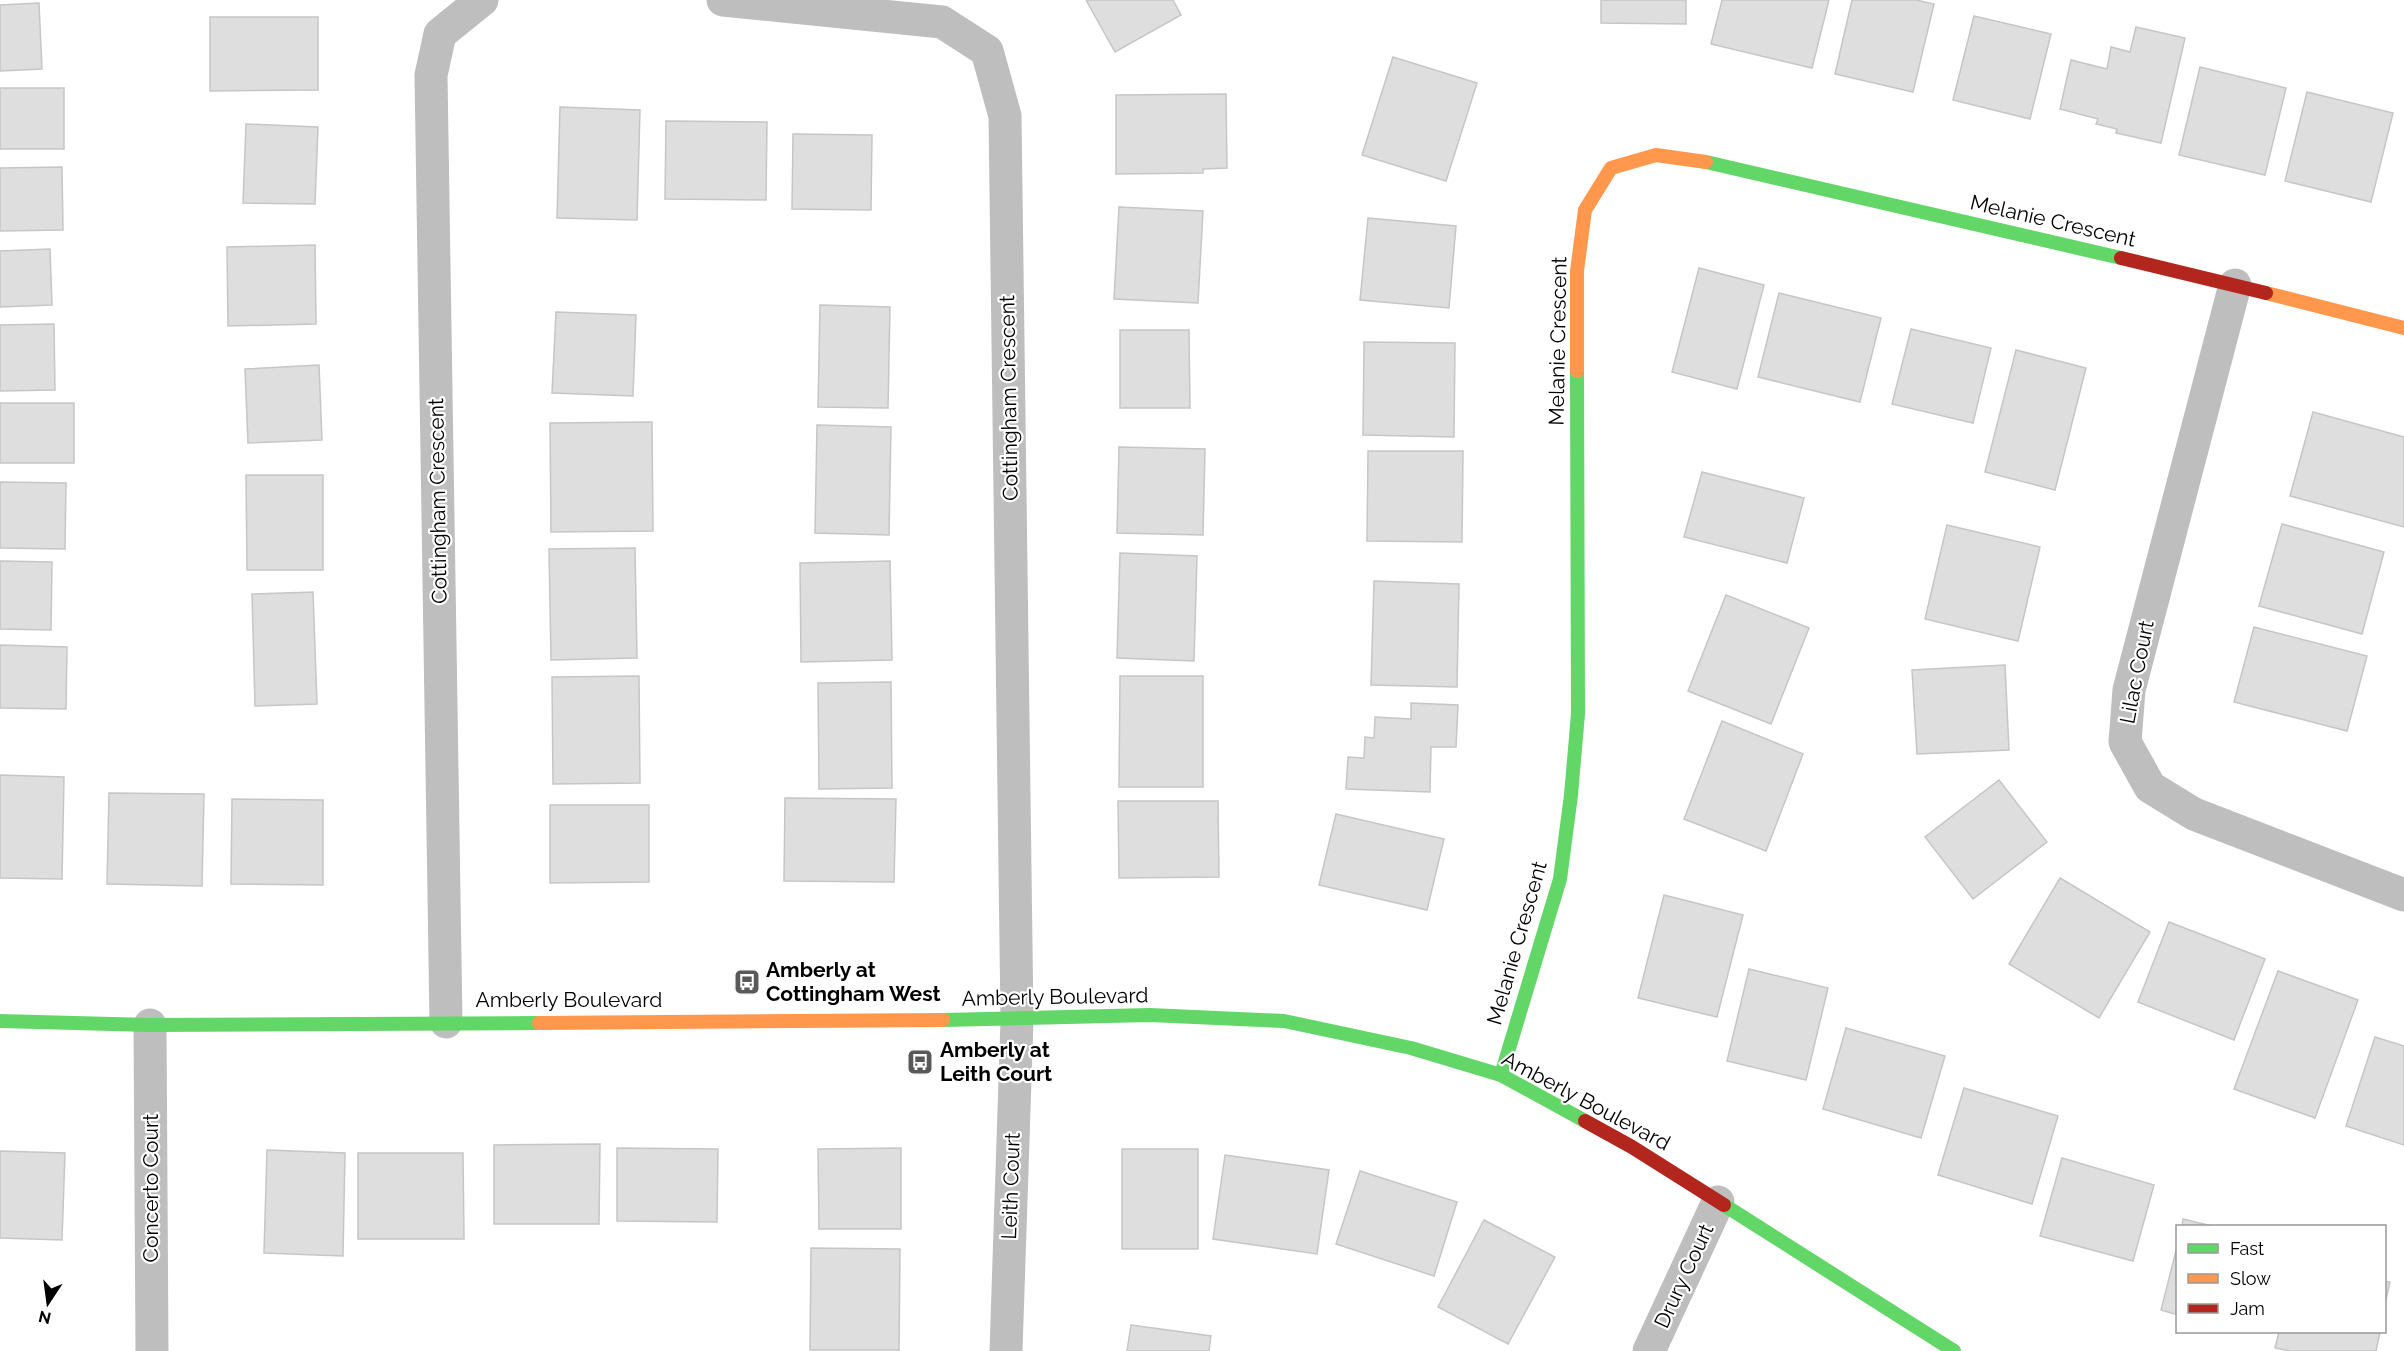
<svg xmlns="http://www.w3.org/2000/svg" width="2404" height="1351" viewBox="0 0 2404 1351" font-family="Raleway,sans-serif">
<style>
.building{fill:#dedede;stroke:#c6c6c6;stroke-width:1.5}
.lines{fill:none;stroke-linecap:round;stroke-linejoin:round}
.street{stroke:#bebebe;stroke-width:33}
.fast{stroke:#63d668;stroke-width:14}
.slow{stroke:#ff974d;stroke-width:14}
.jam{stroke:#b3261e;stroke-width:14}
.labels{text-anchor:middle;stroke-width:4.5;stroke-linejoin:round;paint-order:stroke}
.street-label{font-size:21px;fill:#000;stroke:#fff}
.poi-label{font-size:21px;font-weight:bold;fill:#000;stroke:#fff;text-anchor:start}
</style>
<rect width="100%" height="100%" fill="#fff"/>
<!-- building -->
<g class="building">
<path d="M1086,0h87l8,15 -66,37z"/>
<path d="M1601,0h85v24l-85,-1z"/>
<path d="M1722,0h107l-17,68 -101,-24z"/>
<path d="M1852,0h64l18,4 -21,88 -78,-18z"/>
<path d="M39,3l3,66 -42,2v-66z"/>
<path d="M1974,16l77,18 -21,85 -77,-19z"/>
<path d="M210,17h108v73l-108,1z"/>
<path d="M2136,27l49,11 -24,105 -45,-10 1,-4 -21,-5 2,-5 -38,-10 11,-49 36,9 4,-22 19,5z"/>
<path d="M1393,57l84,26 -31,98 -84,-26z"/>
<path d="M2200,67l86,21 -21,87 -86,-20z"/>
<rect x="0" y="88" width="64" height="61"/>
<path d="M2307,92l86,21 -22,89 -86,-21z"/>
<path d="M1226,94l1,74 -24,1v4l-87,1v-79z"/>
<path d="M560,107l80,3 -3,110 -80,-2z"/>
<path d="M666,121l101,1 -1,78 -101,-1z"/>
<path d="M246,124l72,3 -3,77 -72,-1z"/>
<path d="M793,134l79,1 -1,75 -79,-1z"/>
<path d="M62,167l1,63 -63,1v-63z"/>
<path d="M1119,207l84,4 -5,92 -84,-4z"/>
<path d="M1368,218l88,8 -7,82 -89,-8z"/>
<path d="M315,245l1,79 -88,2 -1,-79z"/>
<path d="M50,249l2,56 -52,2v-56z"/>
<path d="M1699,268l65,17 -27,104 -65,-17z"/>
<path d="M1779,293l102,25 -21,84 -102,-25z"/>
<path d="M820,305l70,2 -2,101 -70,-1z"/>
<path d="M556,312l80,3 -3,81 -81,-3z"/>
<path d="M54,324l1,66 -55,1v-66z"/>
<path d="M1911,329l80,19 -18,75 -81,-19z"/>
<path d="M1120,330h69l1,78h-70z"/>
<path d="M1364,342l91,1 -1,94 -91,-2z"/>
<path d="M2016,350l70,18 -31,122 -70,-18z"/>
<path d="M319,365l3,75 -74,3 -3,-74z"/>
<rect x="0" y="403" width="74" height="60"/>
<path d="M2313,412l91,25v90l-114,-31z"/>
<path d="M652,422l1,109 -102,1 -1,-109z"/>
<path d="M817,425l74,2 -2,108 -74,-2z"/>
<path d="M1119,447l86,2 -2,86 -86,-2z"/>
<path d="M1368,451h95l-1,91 -95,-1z"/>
<path d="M1702,472l102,26 -17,65 -103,-26z"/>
<path d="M246,475h77v95h-76z"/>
<path d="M0,482l66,1 -1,66 -65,-1z"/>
<path d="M2282,524l102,28 -22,82 -103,-28z"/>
<path d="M1947,525l93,22 -22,94 -93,-22z"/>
<path d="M635,548l2,110 -86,2 -2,-111z"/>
<path d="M1120,553l77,3 -3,105 -77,-3z"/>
<path d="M0,561l52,1 -1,68 -51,-1z"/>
<path d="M890,561l2,99 -91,2 -1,-99z"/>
<path d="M1374,581l85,3 -2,103 -86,-2z"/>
<path d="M313,592l4,112 -62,2 -3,-112z"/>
<path d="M1726,595l83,33 -38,96 -83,-33z"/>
<path d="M2254,627l113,29 -20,75 -113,-29z"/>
<path d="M0,645l67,2 -1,62 -66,-1z"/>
<path d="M2005,665l4,85 -92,4 -5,-84z"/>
<path d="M639,676l1,107 -87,1 -1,-107z"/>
<path d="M1120,676h83v111h-84z"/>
<path d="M891,682l1,106 -73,1 -1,-106z"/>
<path d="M1411,703l47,2 -2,42h-25l-1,45 -84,-3 2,-32 16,1 1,-21 9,1 1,-21 36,2z"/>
<path d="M1722,721l81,33 -37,97 -82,-32z"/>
<path d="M0,775l64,2 -2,102 -62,-1z"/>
<path d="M1999,780l48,62 -74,57 -48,-62z"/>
<path d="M109,793l95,1 -2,92 -95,-2z"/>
<path d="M785,798l111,1 -2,83 -110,-1z"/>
<path d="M232,799l91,1v85l-92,-1z"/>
<path d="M1118,801h100l1,76 -100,1z"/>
<path d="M550,805h99v77l-99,1z"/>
<path d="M1336,814l108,25 -17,71 -108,-25z"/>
<path d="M2060,878l90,54 -51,86 -90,-54z"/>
<path d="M1664,895l79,20 -26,102 -79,-19z"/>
<path d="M2169,922l96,37 -31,81 -96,-38z"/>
<path d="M1749,969l79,19 -22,92 -79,-19z"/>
<path d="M2278,971l80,29 -43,118 -81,-29z"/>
<path d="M1846,1028l99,28 -24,82 -98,-29z"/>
<path d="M2375,1037l29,9v99l-58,-19z"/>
<path d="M1964,1088l94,28 -26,88 -94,-29z"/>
<path d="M600,1144l-1,80h-105v-79z"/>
<path d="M617,1148l101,1 -1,73 -100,-1z"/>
<path d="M901,1148v81h-82l-1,-80z"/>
<rect x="1122" y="1149" width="76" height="100"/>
<path d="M267,1150l78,3 -2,103 -79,-3z"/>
<path d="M0,1151l65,2 -3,87 -62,-2z"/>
<path d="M358,1153h105l1,86h-106z"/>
<path d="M1225,1155l104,15 -12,84 -104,-15z"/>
<path d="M2062,1158l92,27 -21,76 -93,-25z"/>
<path d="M1360,1171l97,31 -23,74 -98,-32z"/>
<path d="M2183,1219l29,7h-30z"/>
<path d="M1484,1220l71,37 -47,87 -70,-37z"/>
<path d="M2178,1243v72l-17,-5z"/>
<path d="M811,1248l89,1 -1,101h-89z"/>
<path d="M2384,1281l6,1 -6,26z"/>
<path d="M1131,1325l80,11 -2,15h-82z"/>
<path d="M2279,1332h101l-4,19h-86l-15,-3z"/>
</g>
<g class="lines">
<!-- street -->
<g class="street">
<path d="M723,0l219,22 45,29 18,65 12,904 -11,331"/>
<path d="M2235,285l-106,405 -4,52 25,45 44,27 210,81"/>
<path d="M446,1022l-15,-947 9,-41 42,-34"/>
<path d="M150,1025l2,326"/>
<path d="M1649,1351l69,-149"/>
</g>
<!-- fast -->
<g class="fast">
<path d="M1706,162l415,96"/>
<path d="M943,1020l207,-5 134,6 127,27 90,27 84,46"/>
<path d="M0,1021l150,4 389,-2"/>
<path d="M1501,1075l59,-196 11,-84 7,-81 -1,-343"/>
<path d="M1724,1205l230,146"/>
</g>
<!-- slow -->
<g class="slow">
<path d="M2266,293l138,35"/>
<path d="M1577,371v-100l8,-61 26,-42 45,-13 50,7"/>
<path d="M539,1023l404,-3"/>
</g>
<!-- jam -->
<g class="jam">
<path d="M2121,258l145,35"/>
<path d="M1585,1121l47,26 92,58"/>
</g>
</g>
<!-- icons -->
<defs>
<g id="bus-square" transform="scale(1.35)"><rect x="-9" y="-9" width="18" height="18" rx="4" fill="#595959" stroke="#fff"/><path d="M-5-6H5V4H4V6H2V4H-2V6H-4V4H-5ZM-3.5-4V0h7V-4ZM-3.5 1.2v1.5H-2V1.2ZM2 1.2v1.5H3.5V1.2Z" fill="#fff"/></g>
</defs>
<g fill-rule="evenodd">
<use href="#bus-square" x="747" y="982"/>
<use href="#bus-square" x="920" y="1062"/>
</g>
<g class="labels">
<!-- street labels -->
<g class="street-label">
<text transform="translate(2053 221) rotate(13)" y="7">Melanie Crescent</text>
<text transform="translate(1558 341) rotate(-89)" y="7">Melanie Crescent</text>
<text transform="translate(1009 398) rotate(-91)" y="7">Cottingham Crescent</text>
<text transform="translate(438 501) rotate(-91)" y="7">Cottingham Crescent</text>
<text transform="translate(2137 672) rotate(-79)" y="7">Lilac Court</text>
<text transform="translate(1517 943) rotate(-74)" y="7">Melanie Crescent</text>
<text transform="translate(1055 997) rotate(-1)" y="7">Amberly Boulevard</text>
<text x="569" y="1007">Amberly Boulevard</text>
<text transform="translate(1586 1101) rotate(28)" y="7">Amberly Boulevard</text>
<text transform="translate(1011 1186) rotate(-88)" y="7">Leith Court</text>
<text transform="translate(151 1188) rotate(-90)" y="7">Concerto Court</text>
<text transform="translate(1684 1276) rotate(-65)" y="7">Drury Court</text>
</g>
<!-- poi labels -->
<g class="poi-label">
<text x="766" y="977">Amberly at<tspan x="766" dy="24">Cottingham West</tspan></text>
<text x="940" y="1057">Amberly at<tspan x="940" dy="24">Leith Court</tspan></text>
</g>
</g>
<!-- legend -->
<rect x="2176" y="1225" width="210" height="108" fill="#ffffff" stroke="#999999" stroke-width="1.5"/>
<rect x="2188" y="1244" width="30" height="9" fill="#63d668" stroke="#999999" stroke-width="1.5"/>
<text x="2230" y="1255" font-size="18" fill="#000000">Fast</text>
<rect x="2188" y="1274" width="30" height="9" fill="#ff974d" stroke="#999999" stroke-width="1.5"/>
<text x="2230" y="1285" font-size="18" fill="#000000">Slow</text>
<rect x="2188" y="1304" width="30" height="9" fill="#b3261e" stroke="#999999" stroke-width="1.5"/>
<text x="2230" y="1315" font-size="18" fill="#000000">Jam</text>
<!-- north arrow -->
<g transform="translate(48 1303) rotate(193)" stroke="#ffffff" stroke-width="4.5" paint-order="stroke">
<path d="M0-4.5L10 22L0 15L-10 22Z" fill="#000000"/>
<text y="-9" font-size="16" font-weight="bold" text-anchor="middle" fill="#000000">N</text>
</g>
</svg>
